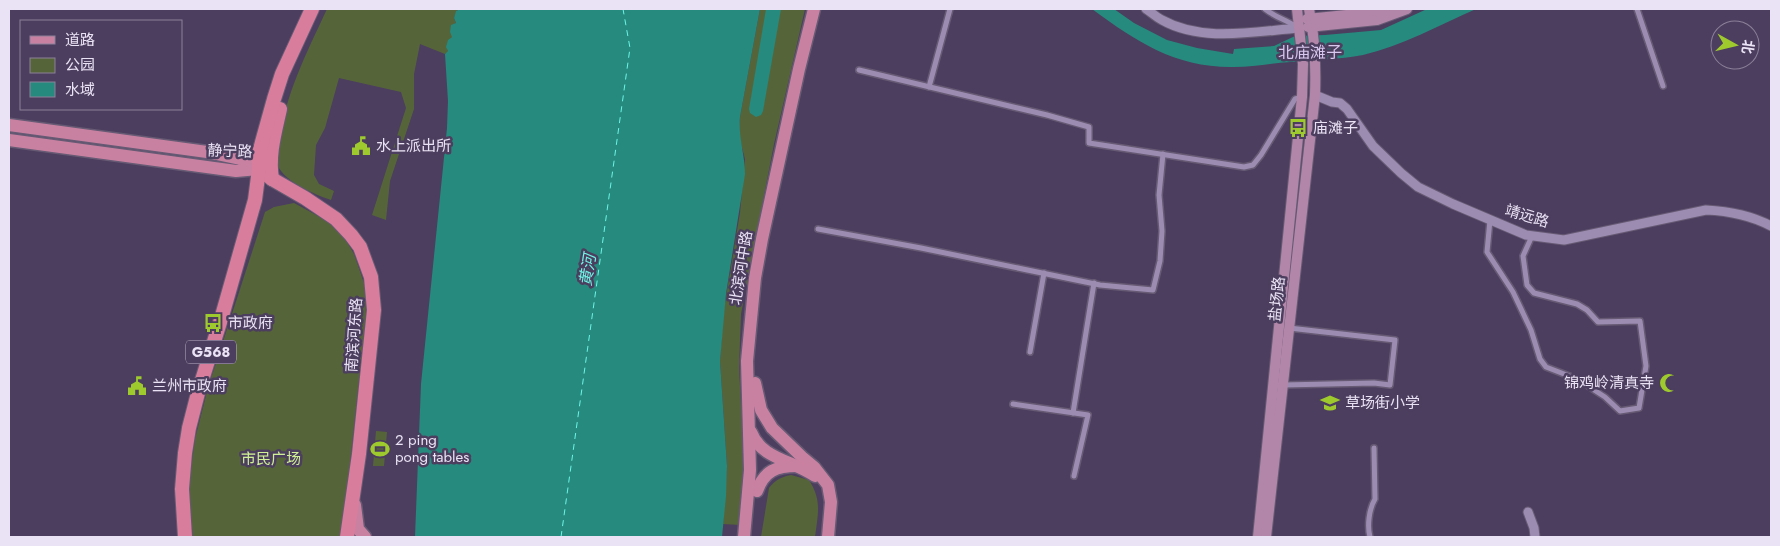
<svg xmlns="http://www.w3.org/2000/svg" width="1780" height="546" viewBox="0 0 1780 546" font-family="Jost,'Noto Sans SC',sans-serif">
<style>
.green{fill:#566539}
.water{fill:#268a7f}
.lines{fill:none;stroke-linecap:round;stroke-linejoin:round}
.ferry{stroke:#6ef5e5;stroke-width:1;stroke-dasharray:6 5;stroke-linecap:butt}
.minor-casing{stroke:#665a74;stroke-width:8}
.tertiary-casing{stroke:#665a74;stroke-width:11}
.secondary-casing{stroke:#665a74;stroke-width:12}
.primary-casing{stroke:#665a74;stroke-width:15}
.trunk-casing{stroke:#665a74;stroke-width:16}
.minor{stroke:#9c8cb1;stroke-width:5}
.tertiary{stroke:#9c8cb1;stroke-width:9}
.secondary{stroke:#b286a9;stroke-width:10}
.primary{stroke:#c981a1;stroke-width:12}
.trunk{stroke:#d87d9c;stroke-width:14}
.labels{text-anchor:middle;stroke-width:5;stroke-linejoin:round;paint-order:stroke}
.shield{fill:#4c3e5e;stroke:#bbb1c8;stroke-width:1}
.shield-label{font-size:14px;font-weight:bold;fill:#eae2f5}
.poi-label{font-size:15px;fill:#eae2f5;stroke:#4c3e5e;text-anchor:start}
.street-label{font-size:15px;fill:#eae2f5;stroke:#4c3e5e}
.park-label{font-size:15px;fill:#d0f095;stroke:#4c3e5e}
.neighbourhood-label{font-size:16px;fill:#d8c7ee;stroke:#4c3e5e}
.water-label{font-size:16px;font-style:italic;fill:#6ef5e5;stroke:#4c3e5e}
</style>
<rect width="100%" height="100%" fill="#4c3e5e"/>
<!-- green -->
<g class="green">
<path d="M327,9h133l-3,1 -3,8 2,5 -4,2v12c-6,7 -5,6 -4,15l-3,2 -25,-10 -6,30v35l-24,72 -4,39 -14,-5 34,-107 -5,-16 -62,-14 -14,50 -9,17 -2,30 5,9 15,7 -3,9c-17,-6 -50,-19 -55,-39 -1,-5 2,-14 3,-19 6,-47 28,-90 48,-133z"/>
<path d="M760,9h45l-31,135 -33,170 -2,53 5,98 -3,60 -18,-1 4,-58 -7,-105 3,-46 17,-102 5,-54 -7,-27 2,-15z"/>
<path d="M294,203l35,19 15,15 10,17 11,32 1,29 -24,222h-149l-5,-45 7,-53 13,-51 57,-176 9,-5z"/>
<path d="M376,431l11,1 -3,34h-11z"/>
<path d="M791,475l18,5c13,20 9,34 6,57h-54l8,-49c6,-8 12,-11 22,-13z"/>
</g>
<!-- water -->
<g class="water">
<path d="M460,9h300l-20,108c-2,20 5,37 5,57l-19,120 -6,67 7,105 -1,30 -4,41h-307l6,-153 26,-256 1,-27 -3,-47 3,-3 -2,-4 2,-7 4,-3 -2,-5 1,-7 5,-2 -2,-5 2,-7z"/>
<path d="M766,9h15l-18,102 -2,4 -5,2 -6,-4 -1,-4z"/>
<path d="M1092,9h22l20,14 33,17 30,8 36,6 1,-5 40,-3 21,-10 30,-1 56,-5 46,-21h49c-37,16 -74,37 -113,46 -24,5 -48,4 -72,7 -19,1 -38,5 -57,5 -58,1 -97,-25 -142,-58z"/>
</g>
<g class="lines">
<!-- ferry -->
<path class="ferry" d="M561,537l69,-489 -7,-39"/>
<!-- minor casing -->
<g class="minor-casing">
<g id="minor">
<path d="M1265,9c10,8 21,11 32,18"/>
<path d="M1637,9l26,77"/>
<path d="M859,70l188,45 42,12v16l155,24 9,-2 8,-10 34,-56 7,-2"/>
<path d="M929,87l21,-78"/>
<path d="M1490,220l-3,32 26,40 18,38 9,29 6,8 31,12 28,18 15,14 19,-3 7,-42 -6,-45 -42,1 -11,-12 -10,-6 -43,-11 -7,-8 -4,-29 9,-20"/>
<path d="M818,229l103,19 179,37 53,5 7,-29 2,-30 -3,-36 4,-41"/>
<path d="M1030,352l14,-79"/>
<path d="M1283,385l91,-2 16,2 5,-45 -106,-12"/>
<path d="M1013,404l75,11 -14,61"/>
<path d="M1073,413l21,-130"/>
<path d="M1370,537c-3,-11 -1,-28 5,-38l-1,-51"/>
</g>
</g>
<!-- tertiary casing -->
<g class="tertiary-casing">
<g id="tertiary">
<path d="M1146,9c5,3 10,8 16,11 41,23 94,11 138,8"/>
<path d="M1315,95l17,7 8,1 7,6 26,37 28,27 17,14 35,17 73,31 38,5 142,-30c22,1 46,6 65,16"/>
<path d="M1528,512l6,16 1,9"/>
</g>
</g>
<!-- secondary casing -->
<g class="secondary-casing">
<g id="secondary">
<path d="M1307,19l69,-7 9,-3"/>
<path d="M1308,27l69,-7 30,-11"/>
<path d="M1258,537l44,-440 1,-33 -6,-55"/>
<path d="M1266,537l49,-442c1,-29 0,-58 -6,-86"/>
</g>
</g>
<!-- primary casing -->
<g class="primary-casing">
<g id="primary">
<path d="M9,125l198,27 33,7 19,10"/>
<path d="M9,140l227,31 23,-2"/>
<path d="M755,383l6,27 11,18 30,29 12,10 14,18 3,17 -3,35"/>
<path d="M751,432c11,28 42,28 64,44"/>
<path d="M757,491c7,-20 19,-25 40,-25"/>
<path d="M355,505l3,24 7,8"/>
<path d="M744,537l6,-67 -3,-109 8,-83 7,-39 37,-170 15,-60"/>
</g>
</g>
<!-- trunk casing -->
<g class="trunk-casing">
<g id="trunk">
<path d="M259,169l13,10 33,19 31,21 15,16 9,12 11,30 3,33 -15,144 -12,83"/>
<path d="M272,179c-4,-24 3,-47 8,-70"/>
<path d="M185,537l-3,-48 3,-36 4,-25 9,-35 24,-77 33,-116 4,-31v-16l15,-54 8,-25 30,-65"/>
</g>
</g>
<!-- minor -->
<use href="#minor" class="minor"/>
<!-- tertiary -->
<use href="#tertiary" class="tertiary"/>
<!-- secondary -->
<use href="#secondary" class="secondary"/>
<!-- primary -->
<use href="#primary" class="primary"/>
<!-- trunk -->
<use href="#trunk" class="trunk"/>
</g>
<!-- icons -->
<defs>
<g id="bus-bare" transform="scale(1.5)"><path d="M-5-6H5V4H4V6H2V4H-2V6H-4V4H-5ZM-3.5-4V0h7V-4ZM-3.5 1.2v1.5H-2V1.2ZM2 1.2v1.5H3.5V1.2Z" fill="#9fca2e" stroke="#4c3e5e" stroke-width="2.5" paint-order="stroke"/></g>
<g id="civic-bare" transform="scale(1.5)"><path d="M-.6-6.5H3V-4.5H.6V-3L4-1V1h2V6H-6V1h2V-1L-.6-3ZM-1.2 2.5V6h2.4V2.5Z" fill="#9fca2e" stroke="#4c3e5e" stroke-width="2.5" paint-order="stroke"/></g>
<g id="mosque-bare" transform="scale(1.5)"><path d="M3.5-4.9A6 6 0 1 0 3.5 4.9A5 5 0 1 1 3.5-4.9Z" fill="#9fca2e" stroke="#4c3e5e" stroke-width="2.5" paint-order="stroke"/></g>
<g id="school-bare" transform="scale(1.5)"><path d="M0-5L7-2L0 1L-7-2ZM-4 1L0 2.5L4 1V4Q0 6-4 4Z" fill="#9fca2e" stroke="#4c3e5e" stroke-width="2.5" paint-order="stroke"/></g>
<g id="stadium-bare" transform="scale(1.5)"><path d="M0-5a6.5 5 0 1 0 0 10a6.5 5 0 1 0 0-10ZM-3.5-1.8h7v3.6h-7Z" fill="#9fca2e" stroke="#4c3e5e" stroke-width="2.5" paint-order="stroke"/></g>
</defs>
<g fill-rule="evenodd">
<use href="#bus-bare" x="1298" y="128"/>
<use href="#civic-bare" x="361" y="146"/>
<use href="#bus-bare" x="213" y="323"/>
<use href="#mosque-bare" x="1669" y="383"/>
<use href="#civic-bare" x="137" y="386"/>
<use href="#school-bare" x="1330" y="403"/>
<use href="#stadium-bare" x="380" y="449"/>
</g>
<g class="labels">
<!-- shield labels -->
<rect class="shield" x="186" y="340.5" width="50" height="23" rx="4"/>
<g class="shield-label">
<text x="211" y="357">G568</text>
</g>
<!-- poi labels -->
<g class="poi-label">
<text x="1313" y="133">庙滩子</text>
<text x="376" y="151">水上派出所</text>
<text x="228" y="328">市政府</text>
<text x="1654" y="388" text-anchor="end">锦鸡岭清真寺</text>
<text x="152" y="391">兰州市政府</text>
<text x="1345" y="408">草场街小学</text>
<text x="395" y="445">2 ping<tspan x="395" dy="17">pong tables</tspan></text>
</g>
<!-- street labels -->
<g class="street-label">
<text transform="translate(230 151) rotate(2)" y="5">静宁路</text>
<text transform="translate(1527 216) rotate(17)" y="5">靖远路</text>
<text transform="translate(741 268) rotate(-81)" y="5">北滨河中路</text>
<text transform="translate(1277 299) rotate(-84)" y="5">盐场路</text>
<text transform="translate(354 335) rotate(-86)" y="5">南滨河东路</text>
</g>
<!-- park labels -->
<g class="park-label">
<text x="271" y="464">市民广场</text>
</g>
<!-- neighbourhood labels -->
<g class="neighbourhood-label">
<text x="1310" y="58">北庙滩子</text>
</g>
<!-- water labels -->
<g class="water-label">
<text transform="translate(587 270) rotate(-81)" y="6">黄河</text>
</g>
</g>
<!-- border -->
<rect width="1780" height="546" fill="none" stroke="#eae2f5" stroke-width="20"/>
<!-- legend -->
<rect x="20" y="20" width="162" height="90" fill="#4c3e5e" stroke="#8b809a"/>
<rect x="30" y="36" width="25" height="8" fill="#c981a1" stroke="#8b809a"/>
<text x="65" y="45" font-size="15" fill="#eae2f5">道路</text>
<rect x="30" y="58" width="25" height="15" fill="#566539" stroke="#8b809a"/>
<text x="65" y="70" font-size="15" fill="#eae2f5">公园</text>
<rect x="30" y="82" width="25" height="15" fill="#268a7f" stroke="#8b809a"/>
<text x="65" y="95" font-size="15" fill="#eae2f5">水域</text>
<!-- north arrow -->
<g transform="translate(1735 45) rotate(98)"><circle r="24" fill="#4c3e5e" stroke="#8b809a"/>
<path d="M0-4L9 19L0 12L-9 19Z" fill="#9fca2e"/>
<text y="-8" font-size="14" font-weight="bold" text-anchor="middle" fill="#eae2f5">北</text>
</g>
</svg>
